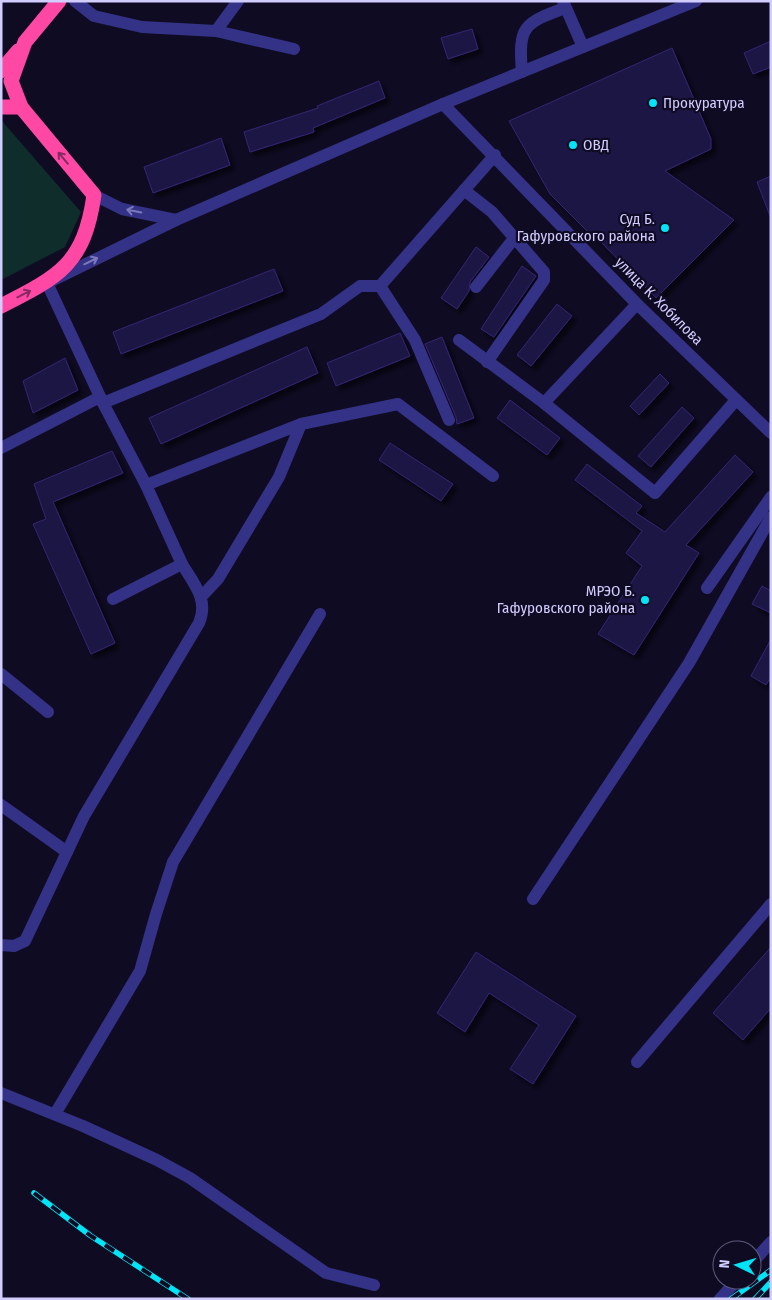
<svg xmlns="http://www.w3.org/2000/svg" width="772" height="1300" viewBox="0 0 772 1300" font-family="'Fira Sans Condensed',sans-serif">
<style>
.green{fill:#0e2d2b}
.building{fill:#1e1645;stroke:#342674;filter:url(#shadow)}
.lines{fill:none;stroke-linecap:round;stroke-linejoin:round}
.minor{stroke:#343286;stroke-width:12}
.highway{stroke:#ff48a3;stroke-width:15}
.rail-casing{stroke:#00e4f8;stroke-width:5.5}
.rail{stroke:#0f0b23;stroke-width:4;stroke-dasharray:11;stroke-linecap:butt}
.oneway{stroke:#872a63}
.oneway2{stroke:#7b78bc}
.poi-dot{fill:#00e4f8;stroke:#0f0b23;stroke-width:2}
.labels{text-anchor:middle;stroke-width:4.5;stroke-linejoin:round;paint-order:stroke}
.poi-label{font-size:15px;fill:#d2cdff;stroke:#0f0b23;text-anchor:start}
.street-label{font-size:15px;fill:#d2cdff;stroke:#0f0b23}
</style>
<defs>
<filter id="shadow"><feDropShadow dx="4.5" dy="4.5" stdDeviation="2.5" flood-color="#0009"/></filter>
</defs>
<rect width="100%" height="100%" fill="#0f0b23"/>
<!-- green -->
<path class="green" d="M2,121l79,91 -16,35 -64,33z"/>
<!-- building -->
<g class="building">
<path d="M472,29l6,20 -30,10 -7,-21z"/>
<path d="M771,41v26l-18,7 -9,-21z"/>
<path d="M672,48l39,91v10l-46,22 69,49 -78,78 -61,-62 -1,2 -44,-44 -41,-73z"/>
<path d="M379,81l6,17 -72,30 1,4 -64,20 -6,-20 74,-24 -1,-2z"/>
<path d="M221,138l9,27 -77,28 -9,-26z"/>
<path d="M771,176v39l-1,1 -13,-34z"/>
<path d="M476,247l13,10 -19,25 -1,9 -12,18 -16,-11z"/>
<path d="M522,266l14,10 -42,61 -13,-8z"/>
<path d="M274,269l9,22 -162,63 -8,-22z"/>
<path d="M557,304l15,12 -41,50 -14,-11z"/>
<path d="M400,333l10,23 -74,30 -9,-23z"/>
<path d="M442,337l32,81 -17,6 -1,-7 -31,-73z"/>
<path d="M307,347l11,26 -157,71 -12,-26z"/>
<path d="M65,358l13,32 -45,23 -10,-32z"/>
<path d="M660,374l9,9 -30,32 -9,-9z"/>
<path d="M510,400l50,38 -13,17 -50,-37z"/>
<path d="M682,407l12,11 -43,49 -13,-11z"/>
<path d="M390,443l63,41 -12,17 -62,-41z"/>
<path d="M112,451l11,22 -70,29 62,141 -24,11 -58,-130 13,-5 -12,-35z"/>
<path d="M735,455l18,17 -67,73 13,8 -65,102 -36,-21 44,-68 -16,-13 16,-22 -67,-51 12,-16 55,42 -6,7 29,19z"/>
<path d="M762,586l9,5v22l-19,-9z"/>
<path d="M771,639v38l-5,8 -15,-9z"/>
<path d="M771,947v61l-28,32 -30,-27z"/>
<path d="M476,952l100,64 -43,68 -23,-15 29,-44 -50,-32 -24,39 -28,-19z"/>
</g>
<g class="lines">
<!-- minor -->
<g class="minor">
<path d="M75,1l19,15 48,11 74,4 78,18"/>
<path d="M563,1l20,46"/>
<path d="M216,31l22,-30"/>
<path d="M522,72c-4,-46 2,-49 43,-64"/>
<path d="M443,104l194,200 134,129"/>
<path d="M464,190l28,22 52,60v8l-57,82"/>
<path d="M94,195l28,14 54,11"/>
<path d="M476,287l39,-50"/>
<path d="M459,340l85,63 111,90 81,-93"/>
<path d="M103,403l218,-89 39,-28h20"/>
<path d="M544,403l93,-99"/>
<path d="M449,420l-34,-80 -35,-54 115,-131"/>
<path d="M1,448l99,-51"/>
<path d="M493,476l-95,-72 -97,20 -155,61 -43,-82 -56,-120 129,-63 267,-116 253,-103"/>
<path d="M707,588l64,-91"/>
<path d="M202,596l16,-17 61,-102 22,-53"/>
<path d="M113,599l69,-35 -36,-79"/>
<path d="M1,674l47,38"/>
<path d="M1,805l66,47"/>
<path d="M533,899l156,-236 82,-146"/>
<path d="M1,945l13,1 11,-5 59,-125 115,-193c10,-23 -5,-39 -17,-59"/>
<path d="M637,1062l134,-158"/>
<path d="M1,1093l82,33 74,34 33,18 136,95 48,12"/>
<path d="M55,1114l85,-143 16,-57 17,-52 147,-248"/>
<path d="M752,1263l19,-21"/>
<path d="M720,1299l17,-19"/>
</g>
<!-- highway -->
<g class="highway">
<path d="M1,71l17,-20"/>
<path d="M1,107h20"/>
<path d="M1,306c59,-30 83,-42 93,-111l-73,-88 -10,-26 14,-39 34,-41"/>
</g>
<!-- rail casing -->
<g class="rail-casing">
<g id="rail">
<path d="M34,1193l57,43 97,63"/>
<path d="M731,1299l40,-29"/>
<path d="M755,1299l16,-17"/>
</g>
</g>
<!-- rail -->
<use href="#rail" class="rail"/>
</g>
<!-- one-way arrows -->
<defs><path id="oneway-shaft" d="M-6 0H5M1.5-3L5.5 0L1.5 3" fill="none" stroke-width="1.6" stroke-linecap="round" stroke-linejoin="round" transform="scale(1.25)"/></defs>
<g class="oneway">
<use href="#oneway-shaft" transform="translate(63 158) rotate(-130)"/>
<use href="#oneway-shaft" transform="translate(24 294) rotate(-27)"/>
</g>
<g class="oneway2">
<use href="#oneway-shaft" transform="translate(134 211) rotate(-169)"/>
<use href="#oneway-shaft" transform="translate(91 261) rotate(-26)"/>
</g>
<!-- markers -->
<g class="poi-dot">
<circle cx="653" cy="103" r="5"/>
<circle cx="573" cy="145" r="5"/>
<circle cx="665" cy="228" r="5"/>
<circle cx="645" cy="600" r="5"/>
</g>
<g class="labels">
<!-- poi labels -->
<g class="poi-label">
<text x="663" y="108">Прокуратура</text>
<text x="583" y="150">ОВД</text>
<text x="655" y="224" text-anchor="end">Суд Б.<tspan x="655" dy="17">Гафуровского района</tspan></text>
<text x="635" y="596" text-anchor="end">МРЭО Б.<tspan x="635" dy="17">Гафуровского района</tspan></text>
</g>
<!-- street labels -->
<g class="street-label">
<text transform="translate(659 301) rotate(45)" y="5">улица К. Хобилова</text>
</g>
</g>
<!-- border -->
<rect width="772" height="1300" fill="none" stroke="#d2cdff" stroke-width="5"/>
<!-- north arrow -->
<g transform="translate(737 1265) rotate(275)"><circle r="24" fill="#0f0b23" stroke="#5d597b"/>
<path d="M0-4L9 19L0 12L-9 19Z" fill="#00e4f8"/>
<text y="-8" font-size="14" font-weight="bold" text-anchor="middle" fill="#d2cdff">N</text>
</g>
</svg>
